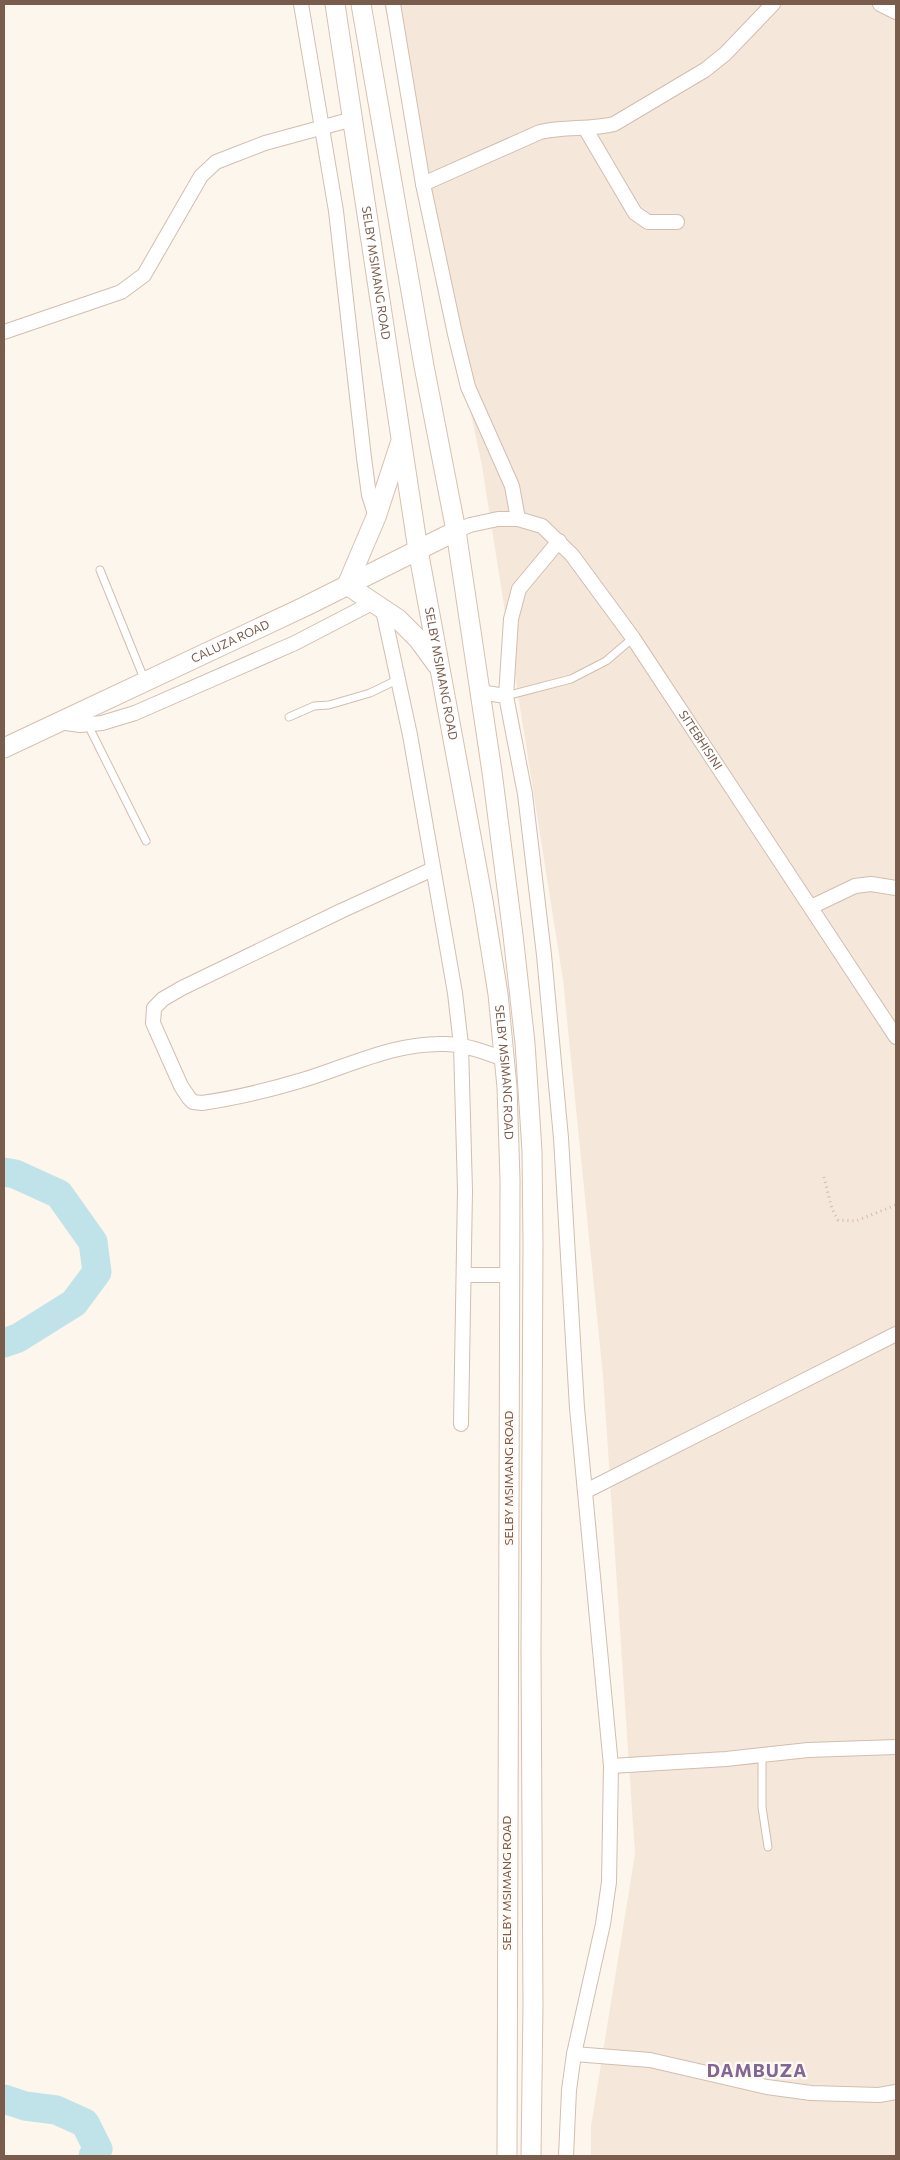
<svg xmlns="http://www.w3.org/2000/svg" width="900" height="2160" viewBox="0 0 900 2160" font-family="Commissioner,sans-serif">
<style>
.residential{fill:#f5e8da}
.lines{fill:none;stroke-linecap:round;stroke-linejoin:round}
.river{stroke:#bfe3e8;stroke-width:29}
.lane-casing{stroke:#d1beb0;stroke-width:9}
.street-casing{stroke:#d1beb0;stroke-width:16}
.secondary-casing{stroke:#d6c0b0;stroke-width:21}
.path{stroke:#d9b8a5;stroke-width:3;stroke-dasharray:1 4;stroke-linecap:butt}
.lane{stroke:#fff;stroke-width:7}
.street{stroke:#fff;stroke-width:14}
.secondary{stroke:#fff;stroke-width:19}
.labels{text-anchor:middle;stroke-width:4.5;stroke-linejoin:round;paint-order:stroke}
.street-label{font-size:12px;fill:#7a5c4d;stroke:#fffaf3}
.district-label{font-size:18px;font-weight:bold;letter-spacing:1px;fill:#846695;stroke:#fffaf3}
</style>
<rect width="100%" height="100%" fill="#fdf6ec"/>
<!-- residential -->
<path class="residential" d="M384,4h512v2152h-305v-30l44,-272 -32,-478 -40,-396 -81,-514z"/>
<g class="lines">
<!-- river -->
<g class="river">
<path d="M4,1172l11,2 44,20 34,48 4,30 -23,31 -56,35 -14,5"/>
<path d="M4,2099l21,7 31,4 29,13 13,26 -5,7"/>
</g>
<!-- lane casing -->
<g class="lane-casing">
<g id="lane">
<path d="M100,570l45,111"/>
<path d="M506,696l65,-17 35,-18 27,-23"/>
<path d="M289,717l25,-11 15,-1 41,-12 29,-14"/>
<path d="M88,725l58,116"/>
<path d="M762,1755v52l6,40"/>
</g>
</g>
<!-- street casing -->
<g class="street-casing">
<g id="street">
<path d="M301,4l35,207 28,247 5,37 7,22"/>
<path d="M393,4l30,180 32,150 13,53 44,99 6,33"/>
<path d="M880,4l16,8"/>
<path d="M585,128l50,85 13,9h29"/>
<path d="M423,184l117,-52c25,-6 50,-2 74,-8l91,-54 20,-16 48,-50"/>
<path d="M4,332l117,-40 23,-17 57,-99 15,-14 49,-19 88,-24"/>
<path id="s1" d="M456,531l14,-6 28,-6h20l24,7 30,29 61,83 263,399"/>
<path d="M383,610l27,125 45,258 6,52 4,146 -4,233"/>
<path d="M479,692l27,4 19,98 19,161 17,183 16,270 34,358 -2,116 -6,42 -29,130 -5,36 -3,66"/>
<path d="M506,696l5,-77 8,-30 40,-48"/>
<path d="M59,722l21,3 22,-2 33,-10 160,-70 77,-40"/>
<path d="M433,869l-92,42 -159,77 -19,11 -9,9 -1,15 28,63 8,12 4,4 9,1c35,-5 71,-14 104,-24 45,-14 91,-37 140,-35 20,1 39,8 58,15"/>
<path d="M811,907l44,-21 16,-2 25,4"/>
<path d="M465,1275h45"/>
<path d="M586,1491l310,-157"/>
<path d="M611,1766l115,-7 82,-9 88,-3"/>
<path d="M574,2054l76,6 117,27 44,6 68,2 17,-3"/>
</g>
</g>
<!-- secondary casing -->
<g class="secondary-casing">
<g id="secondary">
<path id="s2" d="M335,4l83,546 65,351 15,93 9,93 3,93 -3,976"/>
<path d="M361,4l63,362 32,165 36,241 21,163 12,108 7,108 1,92 -2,409 2,353 -2,151"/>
<path d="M400,444l-24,73 -29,68 51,34 20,20 19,26"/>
<path id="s3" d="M4,748l302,-142 150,-75"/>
</g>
</g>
<!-- path -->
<path class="path" d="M824,1177l8,32 6,11 18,1 40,-16"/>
<!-- lane -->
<use href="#lane" class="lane"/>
<!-- street -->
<use href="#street" class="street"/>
<!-- secondary -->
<use href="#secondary" class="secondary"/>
</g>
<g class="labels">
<!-- street labels -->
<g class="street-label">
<text dy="4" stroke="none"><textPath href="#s2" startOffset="272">SELBY MSIMANG ROAD</textPath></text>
<text dy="4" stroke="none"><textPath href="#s3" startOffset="250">CALUZA ROAD</textPath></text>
<text dy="4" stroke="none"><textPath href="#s2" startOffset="678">SELBY MSIMANG ROAD</textPath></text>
<text dy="4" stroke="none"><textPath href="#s1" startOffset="356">SITEBHISINI</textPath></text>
<text dy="4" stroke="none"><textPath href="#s2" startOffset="1082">SELBY MSIMANG ROAD</textPath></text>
<text transform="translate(509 1478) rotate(-90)" y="4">SELBY MSIMANG ROAD</text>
<text transform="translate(507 1883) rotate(-90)" y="4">SELBY MSIMANG ROAD</text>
</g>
<!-- district labels -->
<g class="district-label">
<text x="757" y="2077">DAMBUZA</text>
</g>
</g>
<!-- border -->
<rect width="900" height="2160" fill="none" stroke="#7a5c4d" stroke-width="10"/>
</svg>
